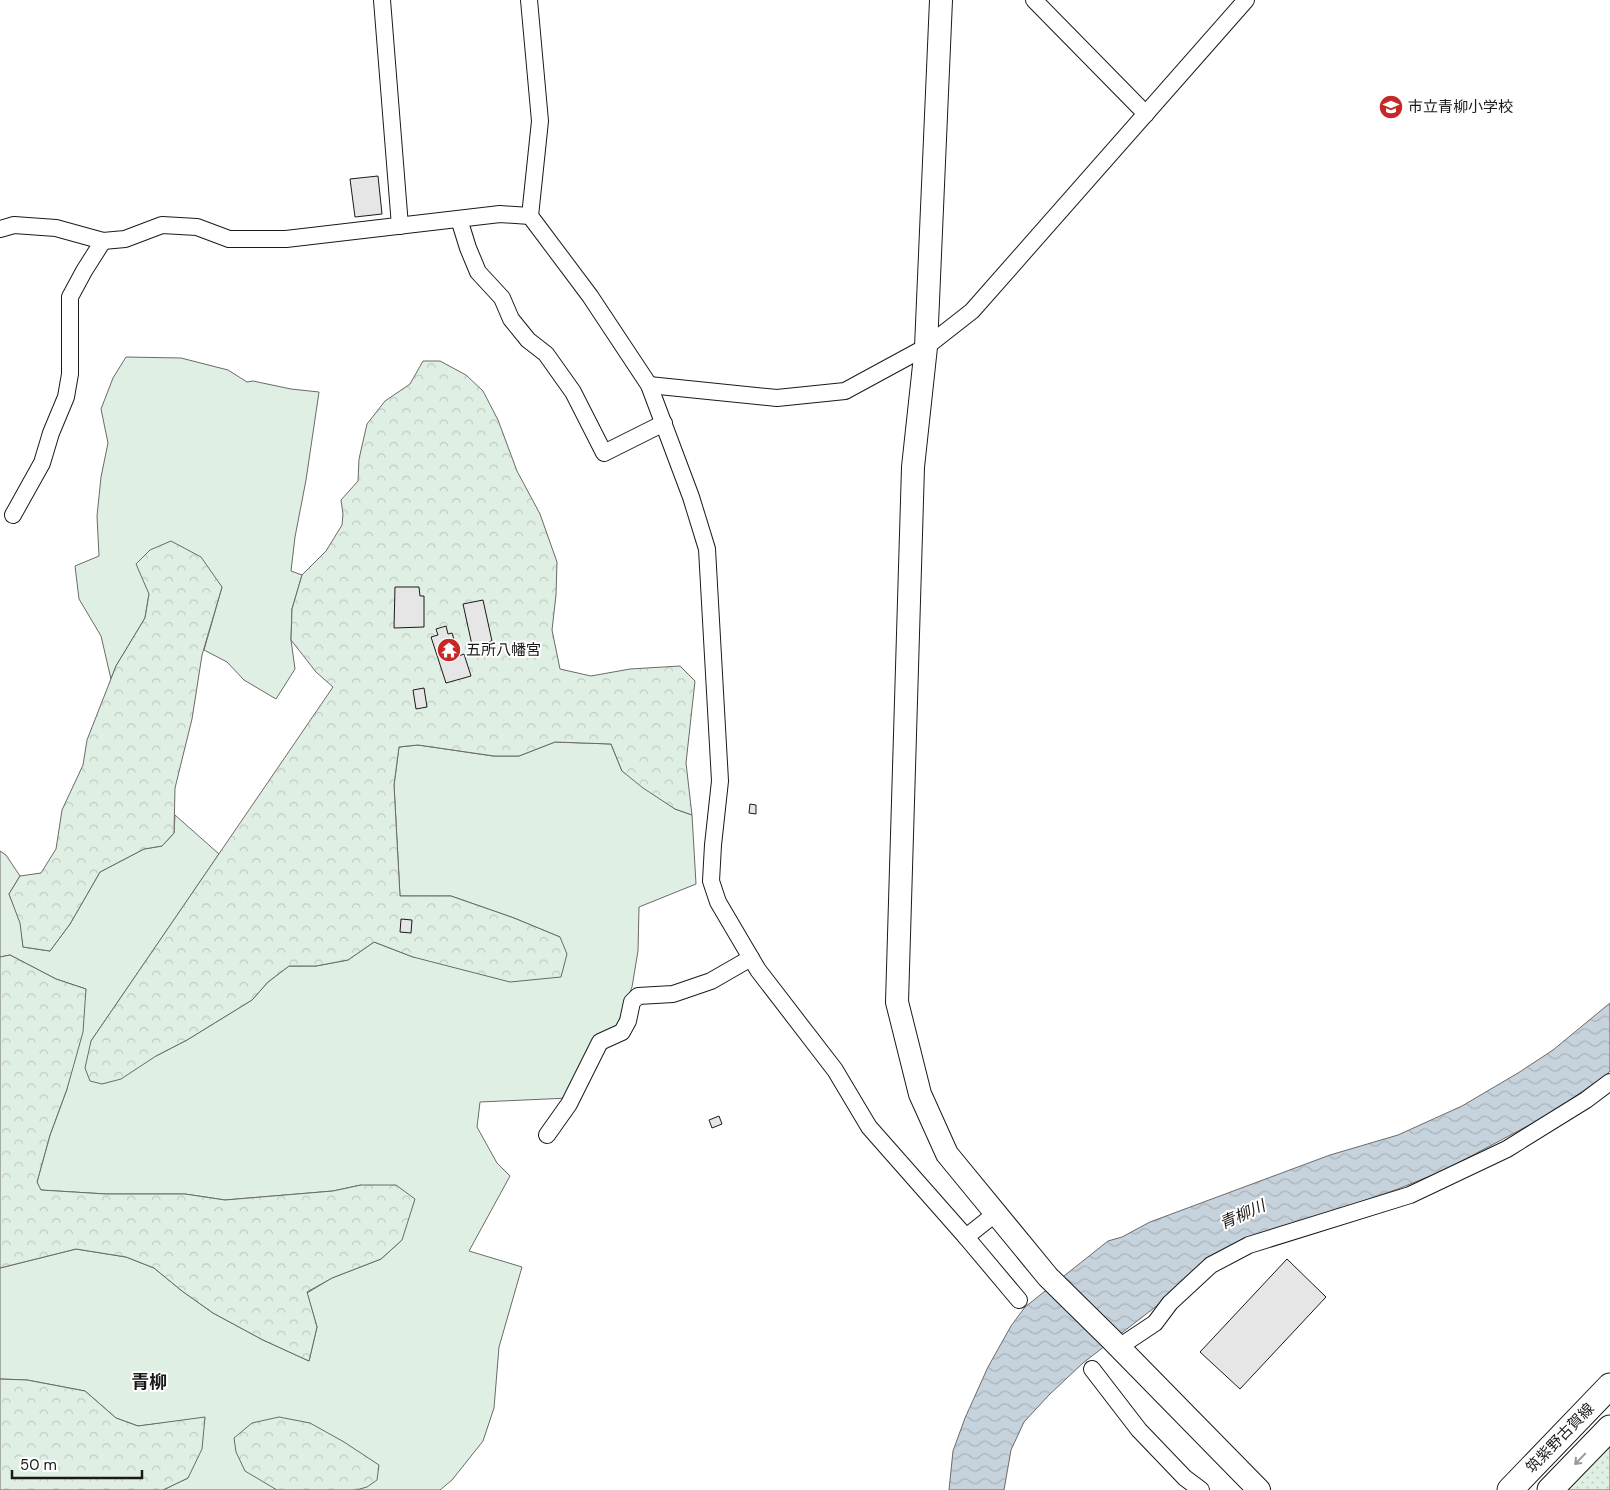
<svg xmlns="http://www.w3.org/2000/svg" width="1610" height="1490" viewBox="0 0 1610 1490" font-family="'DM Sans','Noto Sans JP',sans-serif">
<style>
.green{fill:#e0efe3;stroke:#6a6a6a}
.forest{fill:url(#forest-crowns);stroke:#6a6a6a}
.park{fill:url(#park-dots);stroke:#6a6a6a}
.water{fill:url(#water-waves);stroke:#6a6a6a}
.building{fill:#e6e6e6;stroke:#1a1a1a}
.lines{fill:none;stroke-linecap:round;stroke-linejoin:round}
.street-casing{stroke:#1a1a1a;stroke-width:18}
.secondary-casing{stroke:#1a1a1a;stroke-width:24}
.primary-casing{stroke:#1a1a1a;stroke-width:27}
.street{stroke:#fff;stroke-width:16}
.secondary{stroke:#fff;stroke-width:22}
.primary{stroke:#fff;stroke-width:25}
.oneway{stroke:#989898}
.labels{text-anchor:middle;stroke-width:4;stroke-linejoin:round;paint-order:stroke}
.poi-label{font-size:15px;fill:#1a1a1a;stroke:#fff;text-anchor:start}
.street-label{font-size:15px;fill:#1a1a1a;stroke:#fff}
.water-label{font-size:16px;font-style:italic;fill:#1a1a1a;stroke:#fff}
.quarter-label{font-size:18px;font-weight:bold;fill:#1a1a1a;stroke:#fff}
</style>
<defs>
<pattern id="forest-crowns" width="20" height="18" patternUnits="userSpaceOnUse" patternTransform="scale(1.25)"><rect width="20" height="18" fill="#e0efe3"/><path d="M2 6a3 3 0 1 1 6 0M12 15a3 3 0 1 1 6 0" fill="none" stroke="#c0ccc2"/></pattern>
<pattern id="park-dots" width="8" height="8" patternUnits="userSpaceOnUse" patternTransform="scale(1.25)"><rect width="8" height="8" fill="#e0efe3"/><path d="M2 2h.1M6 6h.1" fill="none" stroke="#c0ccc2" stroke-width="1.8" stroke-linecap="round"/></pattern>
<pattern id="water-waves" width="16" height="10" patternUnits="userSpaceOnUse" patternTransform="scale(1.25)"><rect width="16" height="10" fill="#c6d2dc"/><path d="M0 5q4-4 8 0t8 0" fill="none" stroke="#aab4bc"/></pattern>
</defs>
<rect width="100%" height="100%" fill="#fff"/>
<!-- green -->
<g class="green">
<path d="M126,357l55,1 47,12 19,12 6,-1 38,8 28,3 -13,88 -11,57 -4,34 11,4 -10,34 -1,31 4,29 -19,30 -32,-19 -17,-18 -23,-12 18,-63 -73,7 -4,24 -29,48 -5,13 -10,-43 -22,-37 -4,-33 24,-10 -2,-40 4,-39 7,-34 -7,-34 12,-31z"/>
<path d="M555,742l56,2 11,27 53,38 17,6 4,69 -57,23 -1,44 -6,36 -14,36 -18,19 -31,56 -89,4 -3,25 20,36 13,13 -41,75 53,16 -23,80 -5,61 -11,33 -31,39 -12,10h-277l25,-12 17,-60 -67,8 -22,-8 -31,-27 -58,-11 -27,-1v-111l76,-19 50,8 28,11 28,23 31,22 50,27 46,21 8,-34 -10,-34 25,-15 49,-19 21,-19 -41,-55 -28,6 -108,9 -40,-6h-79l-66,-4 -3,-8 13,-47 17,-46 19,-100 -30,-10 -46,-24 -10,2v-106l6,4 14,21 -11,18 12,29 2,24 27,4 20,-27 30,-52 44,-23 18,-3 12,-13 1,-18 44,39 -128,187 65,15 31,-16 65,-40 16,-18 21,-16h27l32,-6 26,-18 39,15 147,-20 -46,-19 -63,-22h-51l-6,-111 5,-38 19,-2 75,11h26z"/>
</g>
<!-- forest -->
<g class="forest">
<path d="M423,361h17l26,14 17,16 15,29 19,51 23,43 17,48 -1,33 -4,35 8,39 31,7 39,-7 50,-3 15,15 -9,82 6,52 -17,-6 -32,-21 -21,-17 -11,-27 -56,-2 -36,14h-25l-76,-11 -19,2 -5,38 6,111h51l63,22 46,19 7,17 -6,23 -51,5 -97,-25 -39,-15 -26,18 -32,6h-27l-21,16 -16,18 -65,40 -31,16 -35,23 -19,5 -12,-3 -5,-13 6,-27 242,-354 -17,-15 -25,-32 1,-31 10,-34 24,-24 16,-26 1,-11 -2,-14 17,-19 1,-22 8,-35 18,-23 25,-17z"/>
<path d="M171,541l30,16 21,30 -20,68 -10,64 -17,69 -1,45 -12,13 -18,3 -44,23 -30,52 -20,27 -27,-4 -3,-24 -11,-29 11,-18 21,-3 15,-24 6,-39 21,-45 4,-25 29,-74 29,-48 4,-24 -13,-30 14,-14z"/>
<path d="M10,955l46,24 30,10 -3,43 -16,57 -17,46 -13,47 4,8 65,4h79l40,6 108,-9 28,-6h35l19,14 -13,41 -21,19 -49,19 -25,14 10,35 -8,34 -46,-21 -50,-27 -31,-22 -28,-23 -28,-11 -50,-8 -76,19v-311z"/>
<path d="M0,1379l27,1 58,11 31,27 22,8 67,-9 -3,32 -14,29 -25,12h-163z"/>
<path d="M279,1417l31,6 34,19 35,23 -2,15 -10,7 -11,3h-79l-32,-19 -9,-19 -2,-14 18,-15z"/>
</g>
<!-- park -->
<path class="park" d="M1610,1441v49h-43z"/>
<!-- water -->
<path class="water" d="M1610,1003v68l-4,4 -56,39 -105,56 -47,19 -93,32 -56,16 -40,20 -46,44 -80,62 -34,32 -25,27 -13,28 -7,40h-55l4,-39 12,-33 23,-51 23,-41 14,-19 83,-66 14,-4 28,-15 180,-67 68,-20 64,-29 56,-33 35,-23z"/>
<!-- building -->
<g class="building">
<path d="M378,176l4,38 -27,3 -5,-38z"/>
<path d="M395,587h24l1,9h4v31l-30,1z"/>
<path d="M483,600l9,41 -20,4 -9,-41z"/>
<path d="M446,626l2,8 4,-1 7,23 5,-2 7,22 -25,7 -15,-46 7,-2 -2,-6z"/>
<path d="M424,688l3,19 -11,2 -3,-19z"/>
<path d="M750,804l6,1v9l-7,-1z"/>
<path d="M401,919l11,1 -1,13 -11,-1z"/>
<path d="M719,1116l3,8 -10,4 -3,-8z"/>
<path d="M1287,1259l39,38 -86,92 -40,-37z"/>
</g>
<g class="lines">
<!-- street casing -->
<g class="street-casing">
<g id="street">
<path d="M382,0l18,226"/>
<path d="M529,0l11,121 -10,95 60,80 59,89 42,112 16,52 13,232 -7,64 -2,36 7,21 40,68 77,100 34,57 97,110 29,-23"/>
<path d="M1034,0l112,114"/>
<path d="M459,219l9,29 10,24 24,26 9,21 17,21 18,14 27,38 31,61 60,-30"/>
<path d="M0,229l14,-4 42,3 47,13 22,-2 37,-14 35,2 32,12h57l214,-25 30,2"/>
<path d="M649,385l128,13 68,-7 81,-44 46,-36 274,-311"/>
<path d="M13,515l29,-52 9,-30 15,-36 4,-23v-77l14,-26 19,-30"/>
<path d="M547,1135l22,-31 31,-62 22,-10 6,-11 4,-19 6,-6 35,-2 38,-13 40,-23"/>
<path d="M966,1237l53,63"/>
<path d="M1119,1347l36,-24 15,-20 41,-38 38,-20 161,-50 97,-46 79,-49 24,-18"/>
<path d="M1092,1369l47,61 46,48 16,12"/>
</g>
</g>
<!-- secondary casing -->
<g class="secondary-casing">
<path id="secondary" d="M941,0l-15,347 -13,120 -16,535 23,92 27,60 101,123 62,61 149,152"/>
</g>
<!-- primary casing -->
<g class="primary-casing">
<g id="primary">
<path d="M1510,1490l100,-104"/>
<path d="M1550,1490l60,-62"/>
</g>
</g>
<!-- street -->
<use href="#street" class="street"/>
<!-- secondary -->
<use href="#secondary" class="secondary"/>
<!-- primary -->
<use href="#primary" class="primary"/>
</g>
<!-- one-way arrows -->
<defs><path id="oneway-shaft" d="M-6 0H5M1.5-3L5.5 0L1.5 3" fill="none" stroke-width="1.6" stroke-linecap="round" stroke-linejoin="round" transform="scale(1.25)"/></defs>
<use class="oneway" href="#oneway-shaft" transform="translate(1580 1459) rotate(134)"/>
<!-- icons -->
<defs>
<g id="school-disc" transform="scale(1.25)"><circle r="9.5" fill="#c62828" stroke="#fff"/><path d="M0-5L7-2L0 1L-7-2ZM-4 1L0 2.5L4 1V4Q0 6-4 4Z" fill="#fff"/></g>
<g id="temple-disc" transform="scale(1.25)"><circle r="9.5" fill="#c62828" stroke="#fff"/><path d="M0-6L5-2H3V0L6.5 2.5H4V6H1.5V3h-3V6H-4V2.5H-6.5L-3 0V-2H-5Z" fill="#fff"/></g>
</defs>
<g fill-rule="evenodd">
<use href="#school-disc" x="1391" y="107"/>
<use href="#temple-disc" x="449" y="650"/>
</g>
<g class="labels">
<!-- poi labels -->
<g class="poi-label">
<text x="1408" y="112">市立青柳小学校</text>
<text x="466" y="655">五所八幡宮</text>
</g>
<!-- street labels -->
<g class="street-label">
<text transform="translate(1560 1438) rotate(-46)" y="5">筑紫野古賀線</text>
</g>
<!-- water labels -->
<g class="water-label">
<text transform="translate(1242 1214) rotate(-24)" y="6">青柳川</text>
</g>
<!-- quarter labels -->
<g class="quarter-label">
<text x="149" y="1388">青柳</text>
</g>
</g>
<!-- scale -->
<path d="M12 1470v8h130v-8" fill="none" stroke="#1a1a1a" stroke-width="2.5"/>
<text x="20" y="1470" font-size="15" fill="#1a1a1a" stroke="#ffffff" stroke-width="4" paint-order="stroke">50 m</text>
</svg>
